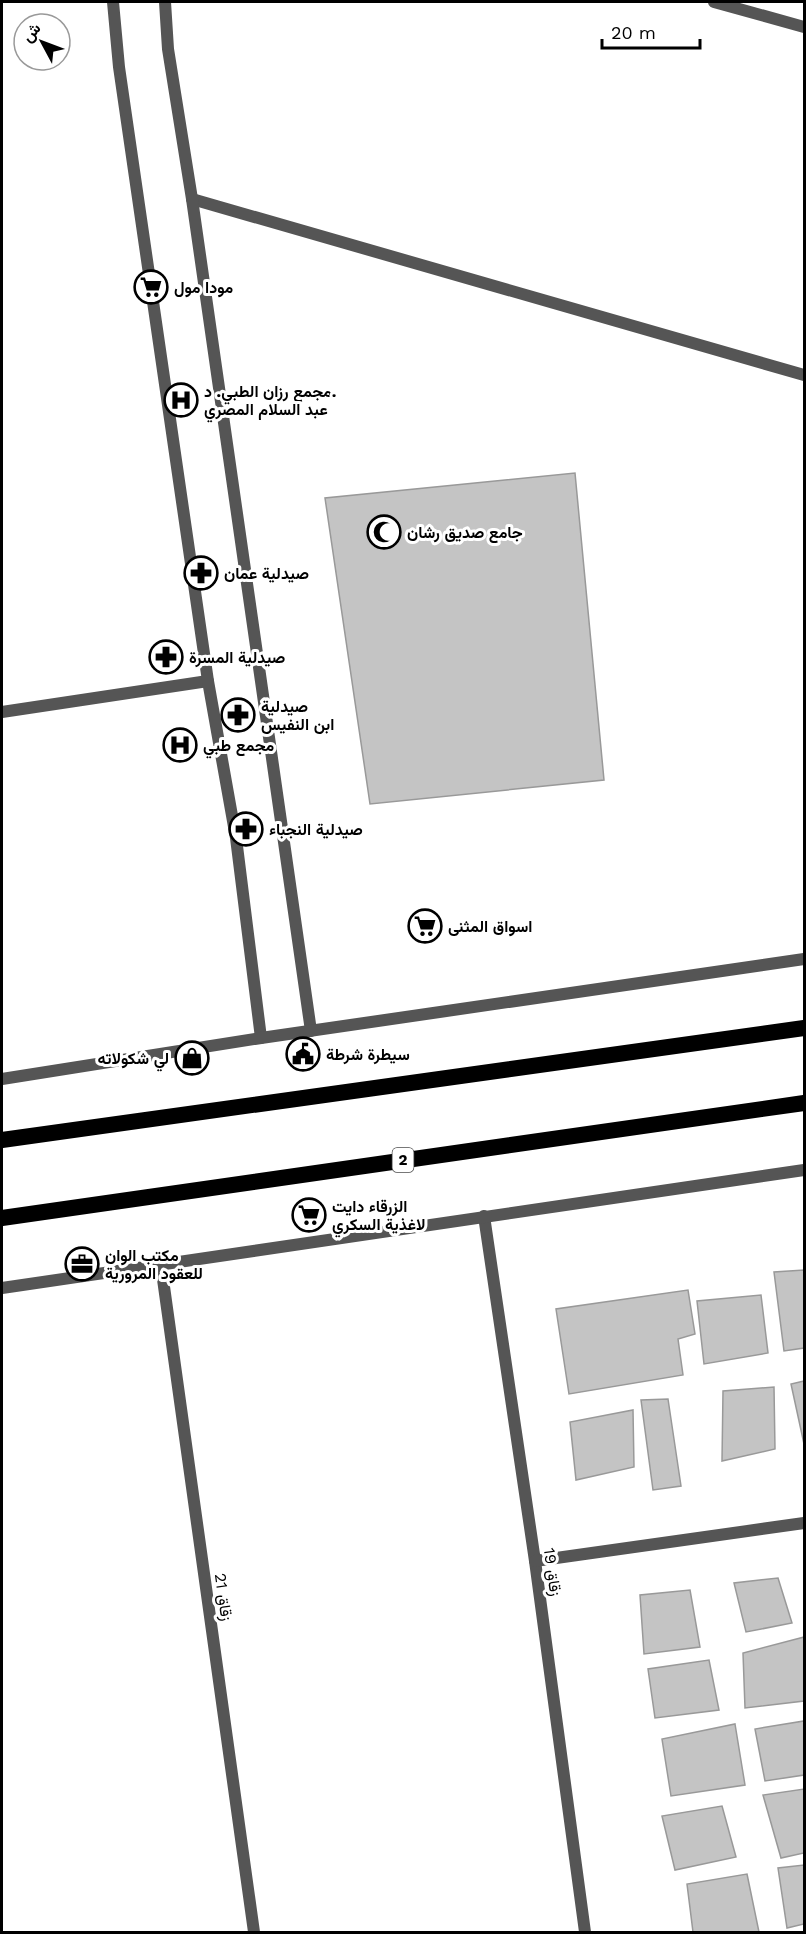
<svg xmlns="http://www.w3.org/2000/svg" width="806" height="1934" viewBox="0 0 806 1934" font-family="'Work Sans',Vazirmatn,sans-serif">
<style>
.building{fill:#c4c4c4;stroke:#999;stroke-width:1.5}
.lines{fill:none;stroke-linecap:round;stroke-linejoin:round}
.minor{stroke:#555;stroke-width:12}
.tertiary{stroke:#555;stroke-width:12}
.trunk{stroke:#000;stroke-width:16}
.labels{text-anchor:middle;stroke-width:6;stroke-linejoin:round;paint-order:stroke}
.shield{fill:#fff;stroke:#4c4c4c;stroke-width:1.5}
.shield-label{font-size:15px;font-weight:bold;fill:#000}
.poi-label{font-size:16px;font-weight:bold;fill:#000;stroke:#fff;text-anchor:start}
.street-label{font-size:16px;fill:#000;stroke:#fff}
</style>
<rect width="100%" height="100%" fill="#fff"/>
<!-- building -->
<g class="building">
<path d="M575,473l29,307 -234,24 -45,-306z"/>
<path d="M804,1270v78l-20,3 -10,-79z"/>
<path d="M688,1290l7,44 -17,5 5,36 -114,19 -13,-85z"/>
<path d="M761,1295l7,58 -64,11 -7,-63z"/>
<path d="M804,1381v63l-13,-60z"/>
<path d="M774,1387l1,62 -53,12 1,-70z"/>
<path d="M668,1399l13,87 -28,4 -12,-90z"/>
<path d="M633,1410l1,57 -58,13 -6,-58z"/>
<path d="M778,1578l14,45 -46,9 -12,-49z"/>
<path d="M690,1590l10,57 -56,7 -4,-59z"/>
<path d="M804,1637v64l-59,7 -2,-55z"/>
<path d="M709,1660l10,50 -64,8 -7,-49z"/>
<path d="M804,1721v54l-39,6 -10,-52z"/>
<path d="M735,1724l10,61 -74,11 -9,-57z"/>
<path d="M804,1789v64l-23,5 -18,-63z"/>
<path d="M722,1806l14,51 -61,13 -13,-54z"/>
<path d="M804,1865v59l-17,4 -9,-60z"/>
<path d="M747,1874l12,58h-66l-6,-48z"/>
</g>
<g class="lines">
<!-- minor -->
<g class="minor">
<path d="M714,2l90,25"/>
<path d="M192,199l612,176"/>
<path d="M2,712l206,-31"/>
<path d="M484,1216l51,345 50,371"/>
<path d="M161,1265l93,667"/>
<path d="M2,1288l802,-118"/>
<path d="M535,1561l269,-38"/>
</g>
<!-- tertiary -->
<g class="tertiary">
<path d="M113,2l6,65 89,614 28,157 25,200"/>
<path d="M165,2l3,47 24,150 119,832"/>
<path d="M2,1079l259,-41 543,-79"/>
</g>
<!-- trunk -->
<g class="trunk">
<path d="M2,1140l802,-112"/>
<path d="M2,1218l802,-115"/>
</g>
</g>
<!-- icons -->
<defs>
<g id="supermarket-ring" transform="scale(1.725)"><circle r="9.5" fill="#fff" stroke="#000" stroke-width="1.5"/><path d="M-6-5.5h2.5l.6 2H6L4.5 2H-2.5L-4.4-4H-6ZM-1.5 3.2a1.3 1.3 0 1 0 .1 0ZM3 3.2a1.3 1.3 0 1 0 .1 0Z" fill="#000"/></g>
<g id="hospital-ring" transform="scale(1.725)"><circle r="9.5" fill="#fff" stroke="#000" stroke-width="1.5"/><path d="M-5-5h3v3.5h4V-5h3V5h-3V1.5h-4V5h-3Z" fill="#000"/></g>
<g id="mosque-ring" transform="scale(1.725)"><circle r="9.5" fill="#fff" stroke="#000" stroke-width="1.5"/><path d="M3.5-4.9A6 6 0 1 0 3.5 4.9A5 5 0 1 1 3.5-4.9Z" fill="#000"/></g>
<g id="pharmacy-ring" transform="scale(1.725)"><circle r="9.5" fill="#fff" stroke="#000" stroke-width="1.5"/><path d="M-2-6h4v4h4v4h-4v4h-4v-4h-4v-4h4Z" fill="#000"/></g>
<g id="civic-ring" transform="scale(1.725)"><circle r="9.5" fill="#fff" stroke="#000" stroke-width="1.5"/><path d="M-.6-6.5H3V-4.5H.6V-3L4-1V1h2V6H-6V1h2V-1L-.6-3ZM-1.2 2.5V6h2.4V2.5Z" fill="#000"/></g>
<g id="shop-ring" transform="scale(1.725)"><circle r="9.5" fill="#fff" stroke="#000" stroke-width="1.5"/><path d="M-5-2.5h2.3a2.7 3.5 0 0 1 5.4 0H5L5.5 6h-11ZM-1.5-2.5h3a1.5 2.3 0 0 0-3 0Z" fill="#000"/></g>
<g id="office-ring" transform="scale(1.725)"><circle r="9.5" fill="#fff" stroke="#000" stroke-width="1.5"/><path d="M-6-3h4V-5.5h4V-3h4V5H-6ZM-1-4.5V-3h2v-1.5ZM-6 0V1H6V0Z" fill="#000"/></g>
</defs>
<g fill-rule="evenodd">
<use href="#supermarket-ring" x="151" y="287"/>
<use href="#hospital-ring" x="181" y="400"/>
<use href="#mosque-ring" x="384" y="532"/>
<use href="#pharmacy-ring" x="201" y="573"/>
<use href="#pharmacy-ring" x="166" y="657"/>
<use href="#pharmacy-ring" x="238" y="715"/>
<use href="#hospital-ring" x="180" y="745"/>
<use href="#pharmacy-ring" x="246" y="829"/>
<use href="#supermarket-ring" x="425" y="926"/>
<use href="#civic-ring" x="303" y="1054"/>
<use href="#shop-ring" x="192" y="1058"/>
<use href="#supermarket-ring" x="309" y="1215"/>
<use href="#office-ring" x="82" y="1264"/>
</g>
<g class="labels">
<!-- shield labels -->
<rect class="shield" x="392.5" y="1148" width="21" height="24" rx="4.5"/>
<g class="shield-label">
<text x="403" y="1165">2</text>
</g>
<!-- poi labels -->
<g class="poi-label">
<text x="174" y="293">مودا مول</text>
<text x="204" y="397">مجمع رزان الطبي. د.<tspan x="204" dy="18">عبد السلام المصري</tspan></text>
<text x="407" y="538">جامع صديق رشان</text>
<text x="224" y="579">صيدلية عمان</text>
<text x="189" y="663">صيدلية المسرة</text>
<text x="261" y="712">صيدلية<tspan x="261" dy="18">ابن النفيس</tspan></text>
<text x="203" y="751">مجمع طبي</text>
<text x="269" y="835">صيدلية النجباء</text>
<text x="448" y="932">اسواق المثنى</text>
<text x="326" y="1060">سيطرة شرطة</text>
<text x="169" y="1064" text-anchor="end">لي شكولاته</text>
<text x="332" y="1212">الزرقاء دايت<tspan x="332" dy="18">لاغذية السكري</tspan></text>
<text x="105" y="1261">مكتب الوان<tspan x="105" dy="18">للعقود المرورية</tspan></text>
</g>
<!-- street labels -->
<g class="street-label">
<text transform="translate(553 1572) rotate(82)" y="6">زقاق 19</text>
<text transform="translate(224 1597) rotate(82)" y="6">زقاق 21</text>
</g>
</g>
<!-- border -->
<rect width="806" height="1934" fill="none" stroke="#000000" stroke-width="6"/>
<!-- north arrow -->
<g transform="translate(42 42) rotate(311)"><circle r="28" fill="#ffffff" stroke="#999999" stroke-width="1.5"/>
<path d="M0-4.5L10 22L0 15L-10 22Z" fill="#000000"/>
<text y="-9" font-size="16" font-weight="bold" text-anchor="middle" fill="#000000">ش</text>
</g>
<!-- scale -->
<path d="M602 39v9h98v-9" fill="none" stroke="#000000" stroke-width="3"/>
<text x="611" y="39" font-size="18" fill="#000000" stroke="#ffffff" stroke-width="4.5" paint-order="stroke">20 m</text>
</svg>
